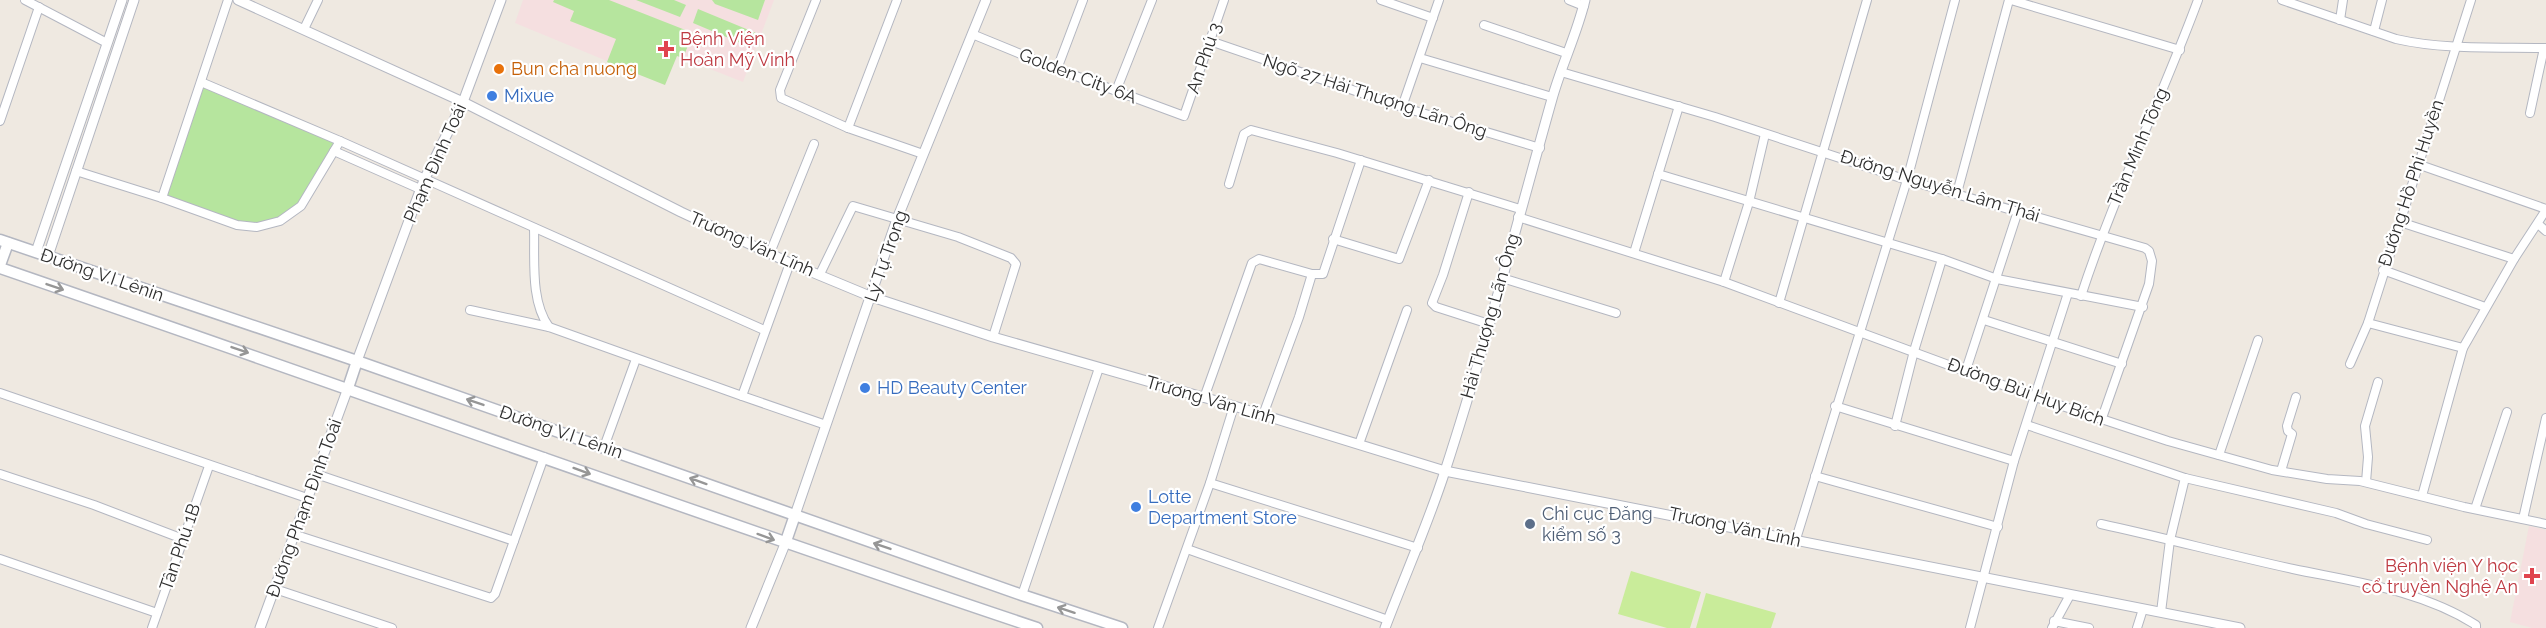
<svg xmlns="http://www.w3.org/2000/svg" width="2546" height="628" viewBox="0 0 2546 628" font-family="Raleway,sans-serif">
<style>
.medical{fill:#f5dfe0}
.green{fill:#b6e59e}
.pitch{fill:#c9ec9a}
.lines{fill:none;stroke-linecap:round;stroke-linejoin:round}
.minor-casing{stroke:#b4b7c1;stroke-width:10}
.tertiary-casing{stroke:#b4b7c1;stroke-width:11}
.secondary-casing{stroke:#b4b7c1;stroke-width:13}
.minor{stroke:#fff;stroke-width:8}
.tertiary{stroke:#fff;stroke-width:9}
.secondary{stroke:#fff;stroke-width:10}
.oneway{stroke:#969696}
.health-dot{fill:#e0444e;stroke:#fff;stroke-width:2}
.food-dot{fill:#e8710a;stroke:#fff;stroke-width:2}
.shop-dot{fill:#3f7fe0;stroke:#fff;stroke-width:2}
.service-dot{fill:#5c6f8a;stroke:#fff;stroke-width:2}
.labels{text-anchor:middle;stroke-width:4.5;stroke-linejoin:round;paint-order:stroke}
.health-label{font-size:18px;fill:#be3a42;stroke:#fff;text-anchor:start}
.street-label{font-size:18px;fill:#2e2e2e;stroke:#fff}
.food-label{font-size:18px;fill:#c56008;stroke:#fff;text-anchor:start}
.shop-label{font-size:18px;fill:#366cbe;stroke:#fff;text-anchor:start}
.service-label{font-size:18px;fill:#4e5e75;stroke:#fff;text-anchor:start}
</style>
<rect width="100%" height="100%" fill="#efe9e1"/>
<!-- medical -->
<g class="medical">
<path d="M523,0h251l-31,82 -66,-26 -12,29 -150,-62z"/>
<path d="M2529,526l17,4v98h-14l-22,-6z"/>
</g>
<!-- green -->
<g class="green">
<path d="M554,0h55l84,33 -10,25 -6,-2 -12,29 -58,-23 9,-23 -46,-18 4,-10 -21,-9z"/>
<path d="M636,0h38l12,5 -6,12z"/>
<path d="M712,0h53l-7,20 -43,-16z"/>
<path d="M698,9l58,24 -6,14 -57,-24z"/>
<path d="M201,82l139,59 -45,71 -45,15 -88,-29z"/>
</g>
<!-- pitch -->
<g class="pitch">
<path d="M1631,571l70,21 -11,36h-23l-49,-14z"/>
<path d="M1706,593l70,20 -5,15h-75z"/>
</g>
<g class="lines">
<!-- minor casing -->
<g class="minor-casing">
<g id="minor">
<path d="M25,0l82,43"/>
<path d="M816,0l-36,90 1,8 67,30 75,26"/>
<path d="M1381,0l52,18"/>
<path d="M1569,0l15,6"/>
<path d="M2011,0l169,50"/>
<path d="M2282,0l114,39c48,11 100,8 150,9"/>
<path d="M2340,20l3,-20"/>
<path d="M1484,25l82,28"/>
<path d="M304,29l14,-29"/>
<path d="M2374,31l8,-31"/>
<path d="M972,34l85,35 127,47 40,-116"/>
<path d="M1210,41l192,66 138,41"/>
<path d="M1420,58l132,39"/>
<path d="M1057,69l26,-69"/>
<path d="M1561,72l154,45 192,63 238,68 4,3 3,10 -3,23 -47,134"/>
<path d="M201,82l139,59 424,189"/>
<path d="M1116,91l36,-91"/>
<path d="M1402,107l37,-107"/>
<path d="M2530,113l14,-65"/>
<path d="M0,121l39,-114"/>
<path d="M848,128l49,-128"/>
<path d="M334,151l86,38"/>
<path d="M2420,165l126,44"/>
<path d="M76,171l86,27 75,27 20,2 23,-6 21,-15 39,-65"/>
<path d="M1658,174l284,85 55,20 146,28"/>
<path d="M1229,184l15,-50 7,-4 86,23 183,56"/>
<path d="M1469,192l-26,83 -11,28 4,4 53,17"/>
<path d="M1957,193l52,-193"/>
<path d="M162,198l66,-198"/>
<path d="M1518,217l206,65 311,115 133,44 104,29 55,9 33,2 104,26 82,17"/>
<path d="M2400,222l114,37"/>
<path d="M2538,224l8,7"/>
<path d="M534,228c1,31 -4,73 15,99"/>
<path d="M1333,239l66,20 30,-79"/>
<path d="M770,253l44,-109"/>
<path d="M1634,253l45,-147"/>
<path d="M2383,270l102,37"/>
<path d="M820,274l33,-68 105,31 53,21 5,6 -23,73"/>
<path d="M1502,278l114,35"/>
<path d="M1724,282l25,-80 16,-68"/>
<path d="M2081,296c33,-101 80,-196 117,-296"/>
<path d="M1779,303l88,-303"/>
<path d="M470,310l79,17 193,69 48,-133"/>
<path d="M1984,320l138,44"/>
<path d="M2368,323l95,25"/>
<path d="M2350,364l18,-41 103,-323"/>
<path d="M1966,370l52,-159"/>
<path d="M0,393l307,105"/>
<path d="M742,396l84,29"/>
<path d="M1204,398l48,-135 7,-4 53,15h11l38,-114"/>
<path d="M1835,406l179,55"/>
<path d="M1263,415l36,-98 13,-43"/>
<path d="M2027,425l158,53 151,35 30,11 61,16"/>
<path d="M1895,426l19,-75 28,-92"/>
<path d="M1359,444l48,-134"/>
<path d="M604,447l32,-88"/>
<path d="M2219,455l39,-115"/>
<path d="M2281,471l11,-37 -4,-3 -1,-5 9,-29"/>
<path d="M0,474l94,31 89,34"/>
<path d="M316,474l198,67"/>
<path d="M1815,476l183,51"/>
<path d="M2366,482l2,-25 -3,-31 13,-44"/>
<path d="M1210,483l208,65"/>
<path d="M2422,496l41,-148 51,-89 32,-49"/>
<path d="M2475,509l32,-97"/>
<path d="M2523,519l23,-101"/>
<path d="M2101,524c64,14 128,31 192,45 62,13 128,21 183,56v3"/>
<path d="M296,535l195,63 4,-4 49,-137"/>
<path d="M1796,539l111,-359 48,-180"/>
<path d="M1187,549l201,71"/>
<path d="M0,559l157,54"/>
<path d="M275,589l117,39"/>
<path d="M1022,595l77,-227"/>
<path d="M2161,612l9,-72 15,-62"/>
<path d="M2054,621l35,7"/>
<path d="M152,628l57,-162"/>
<path d="M1158,628l52,-145 24,-77"/>
<path d="M1970,628l44,-167 54,-168"/>
<path d="M2052,628l18,-33"/>
<path d="M2137,628l6,-19"/>
</g>
</g>
<!-- tertiary casing -->
<g class="tertiary-casing">
<g id="tertiary">
<path d="M238,0l225,102 218,110 109,51 82,34 121,40 241,69 211,65 795,157"/>
<path d="M36,252l86,-252"/>
<path d="M48,256l86,-256"/>
<path d="M357,361l67,-181 39,-78 38,-102"/>
<path d="M795,515l102,-296 89,-219"/>
<path d="M260,628l88,-240"/>
<path d="M751,628l34,-84"/>
<path d="M1385,628c20,-53 43,-104 60,-157 40,-123 72,-248 107,-372 9,-33 25,-65 33,-99"/>
</g>
</g>
<!-- secondary casing -->
<g class="secondary-casing">
<g id="secondary">
<path d="M0,240l357,121 665,234 100,33"/>
<path d="M0,265l8,-22"/>
<path d="M0,268c346,119 690,244 1037,360"/>
<path d="M348,388l9,-27"/>
<path d="M785,544l10,-29"/>
</g>
</g>
<!-- minor -->
<use href="#minor" class="minor"/>
<!-- tertiary -->
<use href="#tertiary" class="tertiary"/>
<!-- secondary -->
<use href="#secondary" class="secondary"/>
</g>
<!-- one-way arrows -->
<defs><path id="oneway-shaft" d="M-6 0H5M1.5-3L5.5 0L1.5 3" fill="none" stroke-width="1.6" stroke-linecap="round" stroke-linejoin="round" transform="scale(1.5)"/></defs>
<g class="oneway">
<use href="#oneway-shaft" transform="translate(55 287) rotate(19)"/>
<use href="#oneway-shaft" transform="translate(240 350) rotate(19)"/>
<use href="#oneway-shaft" transform="translate(475 402) rotate(-161)"/>
<use href="#oneway-shaft" transform="translate(582 471) rotate(20)"/>
<use href="#oneway-shaft" transform="translate(698 481) rotate(-160)"/>
<use href="#oneway-shaft" transform="translate(766 537) rotate(20)"/>
<use href="#oneway-shaft" transform="translate(882 546) rotate(-161)"/>
<use href="#oneway-shaft" transform="translate(1066 610) rotate(-162)"/>
</g>
<!-- markers -->
<g class="health-dot">
<path d="M663 40h6v6h6v6h-6v6h-6v-6h-6v-6h6z"/>
<path d="M2529 567h6v6h6v6h-6v6h-6v-6h-6v-6h6z"/>
</g>
<circle class="food-dot" cx="499" cy="69" r="6"/>
<g class="shop-dot">
<circle cx="492" cy="96" r="6"/>
<circle cx="865" cy="388" r="6"/>
<circle cx="1136" cy="507" r="6"/>
</g>
<circle class="service-dot" cx="1530" cy="524" r="6"/>
<g class="labels">
<!-- health labels -->
<g class="health-label">
<text x="680" y="45">Bệnh Viện<tspan x="680" dy="21">Hoàn Mỹ Vinh</tspan></text>
<text x="2518" y="572" text-anchor="end">Bệnh viện Y học<tspan x="2518" dy="21">cổ truyền Nghệ An</tspan></text>
</g>
<!-- street labels -->
<g class="street-label">
<text transform="translate(1204 58) rotate(-71)" y="6">An Phú 3</text>
<text transform="translate(1078 76) rotate(21)" y="6">Golden City 6A</text>
<text transform="translate(1375 96) rotate(18)" y="6">Ngõ 27 Hải Thượng Lãn Ông</text>
<text transform="translate(2138 147) rotate(-67)" y="6">Trần Minh Tông</text>
<text transform="translate(435 163) rotate(-66)" y="6">Phạm Đình Toái</text>
<text transform="translate(2411 183) rotate(-72)" y="6">Đường Hồ Phi Huyền</text>
<text transform="translate(1940 186) rotate(17)" y="6">Đường Nguyễn Lâm Thái</text>
<text transform="translate(752 244) rotate(24)" y="6">Trương Văn Lĩnh</text>
<text transform="translate(886 256) rotate(-71)" y="6">Lý Tự Trọng</text>
<text transform="translate(102 275) rotate(19)" y="6">Đường V.I Lênin</text>
<text transform="translate(1490 316) rotate(-74)" y="6">Hải Thượng Lãn Ông</text>
<text transform="translate(2026 392) rotate(20)" y="6">Đường Bùi Huy Bích</text>
<text transform="translate(1211 400) rotate(16)" y="6">Trương Văn Lĩnh</text>
<text transform="translate(561 432) rotate(19)" y="6">Đường V.I Lênin</text>
<text transform="translate(304 508) rotate(-70)" y="6">Đường Phạm Đình Toái</text>
<text transform="translate(1735 527) rotate(12)" y="6">Trương Văn Lĩnh</text>
<text transform="translate(180 547) rotate(-71)" y="6">Tân Phú 1B</text>
</g>
<!-- food labels -->
<g class="food-label">
<text x="511" y="75">Bun cha nuong</text>
</g>
<!-- shop labels -->
<g class="shop-label">
<text x="504" y="102">Mixue</text>
<text x="877" y="394">HD Beauty Center</text>
<text x="1148" y="503">Lotte<tspan x="1148" dy="21">Department Store</tspan></text>
</g>
<!-- service labels -->
<g class="service-label">
<text x="1542" y="520">Chi cục Đăng<tspan x="1542" dy="21">kiểm số 3</tspan></text>
</g>
</g>
</svg>
